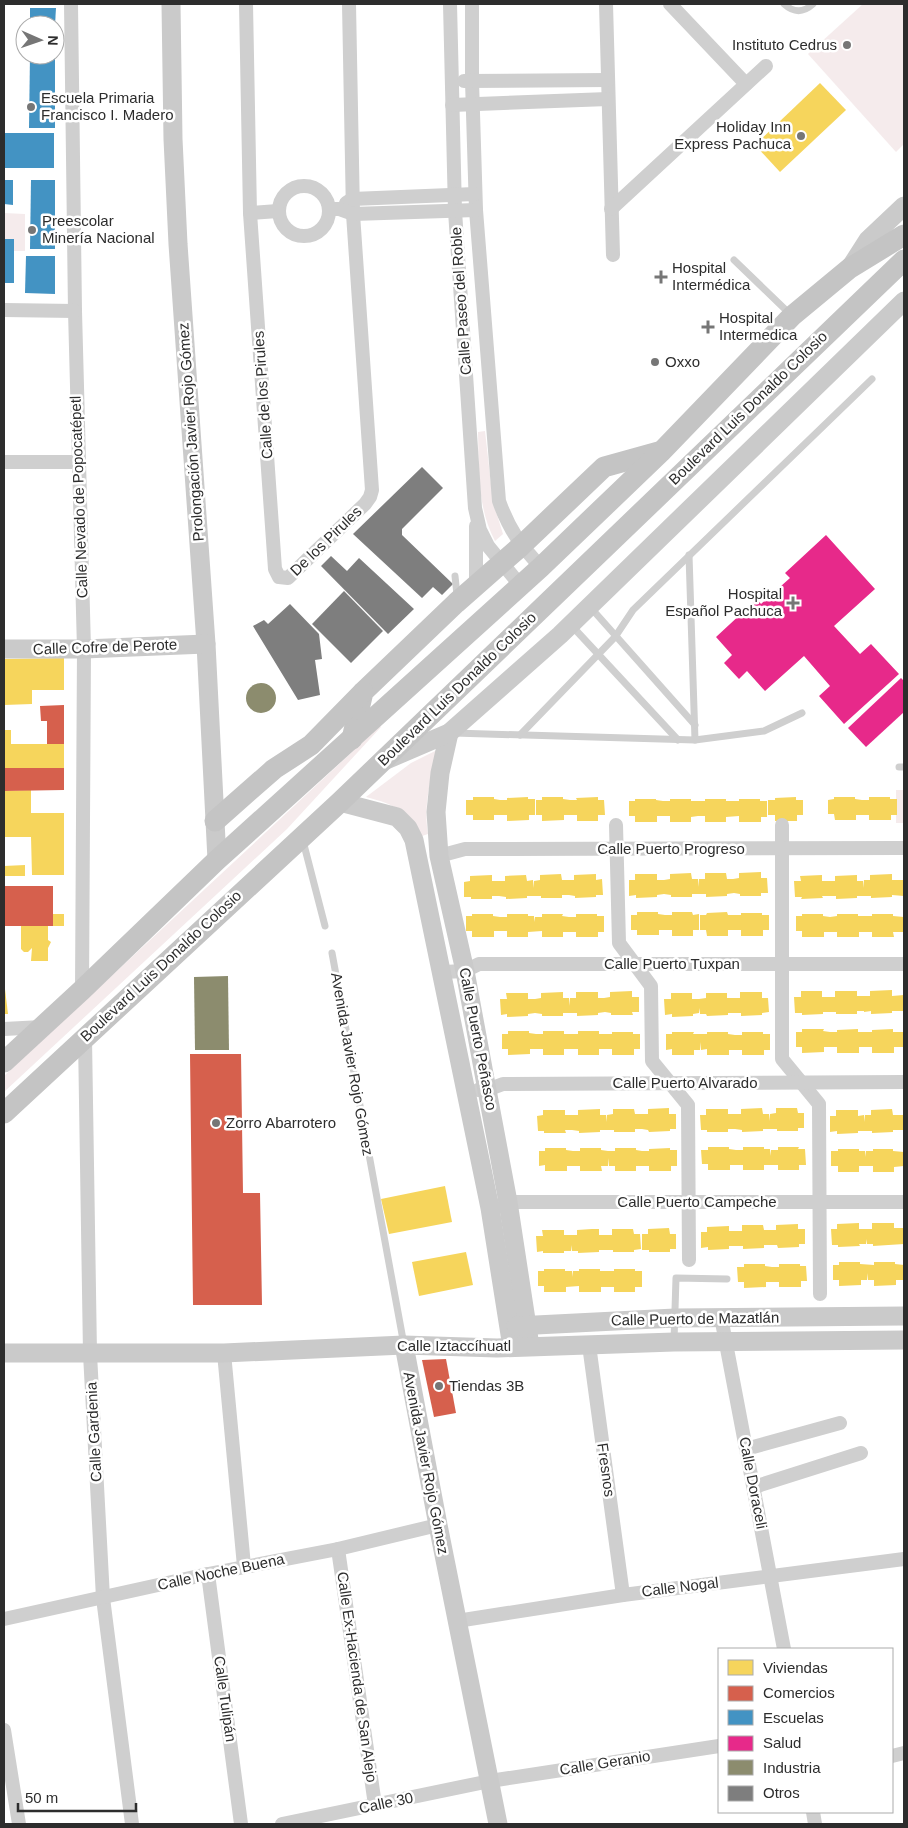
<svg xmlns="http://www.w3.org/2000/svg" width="908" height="1828" viewBox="0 0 908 1828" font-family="Helvetica,sans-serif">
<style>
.green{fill:#f5ebec}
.homes{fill:#f6d55c}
.shops{fill:#d6604d}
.schools{fill:#4393c3}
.health{fill:#e7298a}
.industry{fill:#8c8c6e}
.building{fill:#7e7e7e}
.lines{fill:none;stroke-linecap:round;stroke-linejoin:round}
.lane{stroke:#cfcfcf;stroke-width:7}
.street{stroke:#cfcfcf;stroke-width:14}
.secondary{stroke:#cacaca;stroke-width:19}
.primary{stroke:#c4c4c4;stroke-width:21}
.poi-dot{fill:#767676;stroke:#fff;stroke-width:2}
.labels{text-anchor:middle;stroke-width:5;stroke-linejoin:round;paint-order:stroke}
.poi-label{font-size:15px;fill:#2d2d2d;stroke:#fff;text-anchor:start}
.street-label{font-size:15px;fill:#2d2d2d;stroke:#fff}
</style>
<rect width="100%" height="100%" fill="#fff"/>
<!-- green -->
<g class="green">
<path d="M863,4h41v140l-8,8 -88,-98z"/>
<path d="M4,213l21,1v37h-11v-12h-10z"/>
<path d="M485,431l8,71 10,32 -8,7c-18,-34 -16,-72 -17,-109z"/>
<path d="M380,726l1,1 -94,102 -283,263v-16z"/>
<path d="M439,749c-8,28 -16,55 -11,85l-6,2c-19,-26 -25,-31 -56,-39l45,-34z"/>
<rect x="896" y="790" width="8" height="33"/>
</g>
<!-- homes -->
<g class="homes">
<path d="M820,83l26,27 -66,62 -25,-27z"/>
<path d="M64,658v32h-32v14l-28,1v-46z"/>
<path d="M4,730h7v14h53v24h-60z"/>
<path d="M31,790v23h33v62h-32l-1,-38h-27v-46z"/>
<path d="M473,797h21v2l6,1h7v-2l21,-1v2h7v16h-6v5l-22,1v-6h-13v5h-21v-5h-7v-15h7z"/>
<path d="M542,797h21v2l7,1h7l-1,-2 22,-1v3h6l1,15h-7v6h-21v-6h-13v5l-22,1v-6h-6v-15h6z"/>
<path d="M796,797v3h7v15h-6v6h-22v-6h-7v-15h7v-2z"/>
<path d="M834,797h21v2l7,1h7v-3h21v2h7v16h-6v5h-22v-5h-13v5h-21l-1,-6h-6v-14l6,-1z"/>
<path d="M635,799h21v1l7,1h7v-2h21v2h14v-2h21v2h13v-2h21v2h7v16h-6v5h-22v-6l-13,1v5h-21v-6h-7v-7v7l-7,1v5h-21v-6h-13v6h-22v-6h-6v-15h6z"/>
<path d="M25,865v11h-21v-10z"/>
<path d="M761,872v6h6l1,15h-7v3h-21v-2l-6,-1 -7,1v2l-21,1v-3h-14v3h-21v-2l-7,-1 -7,1v2l-21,1v-3l-7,1v-16h6v-6h22v6h7l6,-1v-5l21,-1 1,6h6v8l1,-8h6v-6h21l1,6h6l6,-1v-5z"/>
<path d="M561,874l1,6h12v-5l22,-1v6l6,-1 1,16h-7v2l-21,1v-2l-6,-1h-7v3h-21v-2h-14v2l-21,1v-2l-7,-1h-7v3h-21v-2h-7v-15l6,-1v-5l22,-1v6h13v-5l21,-1 1,6 6,-1v8l1,-7 6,-1v-5z"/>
<path d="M892,874v6h12v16l-12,-1v2l-21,1v-2h-14v2l-21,1v-3h-14l1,2 -22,1 1,-2h-7l-1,-16h7l-1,-5 22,-1v6h13v-5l22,-1v6h6v7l1,-8h6v-5z"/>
<path d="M637,912h21v2l7,1h7v-3h20l1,3 6,-1v16h-6v6h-21v-6h-13v5h-22v-5h-6v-15h6z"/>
<path d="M727,912l1,3h13v-2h21v2h7v15h-6v6h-22v-6h-13v6h-21l-1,-6h-6v-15h6l1,-2z"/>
<rect x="53" y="914" width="11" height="12"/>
<path d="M472,914h21v2l7,1h7v-3h21v2h6v6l1,-5h7v-3h21l-1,2 7,1h7v-3h21v2h7v16h-6v5h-22v-5h-13v5h-21v-6l-14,1v5h-21v-6h-13v6h-22v-6h-6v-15h6z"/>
<path d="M802,914h21v2l7,1 7,-1v-2h21v2h7v6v-6h7v-2h21v2l11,1v15h-11l1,5h-22v-5h-13v5h-22v-5h-13v5h-22v-6h-6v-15h6z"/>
<path d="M21,926h27v14l3,2 -3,6v13h-17l1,-13 -4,4h-4l-3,-3z"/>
<path d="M4,989h1l3,25h-4z"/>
<path d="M892,990v6l12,-1v16h-12v2l-21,1v-3l-7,1v-6v5h-7v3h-21v-2h-13v2l-21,1v-2h-7l-1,-16h7v-6h21v6h13v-6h22v5h13v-5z"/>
<path d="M632,991v6h7v15h-7l1,3h-22v-2l-6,-1 -7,1v2l-21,1v-3h-14v3h-21v-2l-7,-1 -7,1v2l-21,1v-3l-6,1 -1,-16h7l-1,-6h22v6h7l6,-1v-5l22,-1v6h6v8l1,-8h6v-6h22v6h6l6,-1v-5z"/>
<path d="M740,992h22v6h6l1,14 -7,1v2l-21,1v-3h-13v2l-21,1 -1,-2h-6v-6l-1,5 -6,1v2l-21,1v-3l-7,1 -1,-16h7v-6h21v6h7l7,-1v-5h21v5h13z"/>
<path d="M802,1029h22l-1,2 7,1h7v-2l21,-1v3h7v6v-6h7v-2l21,-1v3h11v15h-10v6h-22v-6h-13v6h-22v-6h-13v5l-22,1v-6h-6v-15h6z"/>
<path d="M508,1031h21v2l7,1h7v-3h21v3h14v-3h21v3h13v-2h21v2h7v15h-6v6h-22v-6h-13v6h-21v-6h-7v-8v8h-7v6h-21v-6h-13v5l-22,1v-6h-6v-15h6z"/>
<path d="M672,1032h22l-1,2h14v-2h21v2l7,1h7v-3h21v2h7v16h-6v5h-22v-5h-13v5h-22v-6l-6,1 -1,-8v8h-6v5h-22v-6l-6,1v-16h6z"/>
<path d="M669,1108v6h7v15h-6v2l-21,1 -1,-2 -6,-1h-7v3h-21v-2h-14v2l-21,1v-2l-7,-1h-7l1,3h-22v-2h-6l-1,-15 6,-1v-5h22v5h13v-5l22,-1v6h6v7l1,-7 6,-1v-5h21l1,5h13v-5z"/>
<path d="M762,1108l1,6h6v7l1,-7 6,-1v-5h21l1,5h6v15h-6v3h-21v-2h-14v2l-21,1v-2l-7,-1h-7v3h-21v-2h-6l-1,-15h6v-6h22v5h13v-5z"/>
<path d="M892,1109l1,6h11v15h-11v2l-21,1v-2h-14v2l-21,1v-3l-7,1v-16h6v-6h22v6l6,-1v7l1,-7h6v-5z"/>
<path d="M708,1147h21v2l7,1h7v-3h21v2h6v7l1,-6h7v-3h21l-1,2h7l1,16h-7v5h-21v-5h-14v5h-21v-5h-13v5h-22v-6h-6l-1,-14h7z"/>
<path d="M545,1148h21v2l7,1h7v-3h21v2l7,1h7v-3h21v2l6,1h7v-2l21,-1v2h7v16h-6v5h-22v-5h-13v5h-21v-5h-6l-1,-8v8h-7l1,5h-22v-5h-13v5h-22v-6l-6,1v-15h6z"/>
<path d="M838,1149h21v2h6v6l1,-6h7v-2h20v2l11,1v14l-10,1v5h-21v-6h-14v6h-21v-6h-7v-15h7z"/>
<path d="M445,1186l7,36 -63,12 -8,-35z"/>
<path d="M859,1223v6h13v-6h22v5h10v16l-31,2v-2h-6l-1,-5v5h-7l1,2 -22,1v-2h-6l-1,-16h6v-5z"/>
<path d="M798,1224v5h7v15h-6v3l-21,1 -1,-3h-13v3l-21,1v-3h-14v3l-21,1v-3l-7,1v-16h6v-5l22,-1v5h13v-6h21l1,5h12v-5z"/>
<path d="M669,1228l1,6h6v15h-6v3h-21v-2h-7v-16h6v-5z"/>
<path d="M592,1229h7v6h13v-6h21l1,5h6l1,15 -7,1v2h-21v-2h-14v2l-21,1v-2h-6l-1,-6v6h-7v2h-21v-2l-6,1 -1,-16h7l-1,-6h22v5h13v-5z"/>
<path d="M466,1252l7,33 -54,11 -7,-34z"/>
<path d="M839,1262h21v2l14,1v-3h21v2l9,1v15h-8v5l-22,1v-6h-6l-1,-7v7h-6v5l-22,1v-6h-6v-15h6z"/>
<path d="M744,1264h21v2l7,1h7v-3h21v2h6l1,15h-6v6h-22v-5h-13v5l-22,1v-6h-6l-1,-15h7z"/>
<path d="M544,1269h21v2h7v6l1,-6h6v-2h21v2h14v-2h21v2h7v16h-7v5h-21v-5h-13v5h-22v-6l-13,1v5h-22v-6h-6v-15h6z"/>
</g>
<!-- shops -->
<g class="shops">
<path d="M64,705v39h-17v-23h-6l-1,-15z"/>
<path d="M4,768h60v22l-60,1z"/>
<rect x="4" y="886" width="49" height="40"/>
<path d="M190,1054h51l2,139h17l2,112h-69z"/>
<path d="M446,1359l10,54 -22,4 -12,-57z"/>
</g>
<!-- schools -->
<g class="schools">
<path d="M30,8h26l-1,17h-25z"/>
<path d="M30,55h25v73h-26z"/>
<rect x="4" y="133" width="50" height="35"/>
<path d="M4,180h9v25l-9,-1z"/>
<path d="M31,180h24v69h-25z"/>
<rect x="4" y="239" width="10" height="44"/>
<path d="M26,256h29v38l-30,-1z"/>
</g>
<!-- health -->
<g class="health">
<path d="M826,535l49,54 -41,37 26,28 11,-10 28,30 -55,50 -25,-28 11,-10 -26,-30 -39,35 -18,-20 -8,8 -15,-16 8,-8 -16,-18 41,-38 4,5 29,-26 -5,-5z"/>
<path d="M901,678l3,3v31l-38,35 -18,-19z"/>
</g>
<!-- industry -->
<g class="industry">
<circle cx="261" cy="698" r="15"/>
<path d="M228,976l1,74h-34l-1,-73z"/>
</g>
<!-- building -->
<g class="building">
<path d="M422,467l21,21 -41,41v6l51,49 -11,11 -9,-8 -11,11 -69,-64z"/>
<path d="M331,556l16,15 12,-13 55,51 -26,25 -67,-68z"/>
<path d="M344,591l39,40 -32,32 -39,-39z"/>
<path d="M290,604l29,30 3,25 -7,1 5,35 -22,5 -45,-74 11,-6 4,4z"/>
</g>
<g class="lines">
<!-- lane -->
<g class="lane">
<path d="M784,4c10,9 19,9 29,0"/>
<path d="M734,260l56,54"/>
<path d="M689,555l6,185"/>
<path d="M455,576l2,19"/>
<path d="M591,608l104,117"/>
<path d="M571,625l107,115"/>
<path d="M454,733l241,7 69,-9 38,-18"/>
<path d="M520,735l95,-98 18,-27 239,-231"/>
<path d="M899,767h5"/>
<path d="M303,841l22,85"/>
<path d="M332,953l72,392"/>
<path d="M674,1341l2,-63 51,1"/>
</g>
<!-- street -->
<g class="street">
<path d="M71,4l4,307 9,338 -2,341"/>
<path d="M246,4l4,209 25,356 4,8 9,1 77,-74 5,-7 2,-7 -19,-276 -4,-210"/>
<path d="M450,4l5,207 20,297 5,22 8,16 32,39"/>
<path d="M472,4v77l4,129 23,291c10,28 21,44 42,66"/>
<path d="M606,4l7,251"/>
<path d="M670,4l76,80"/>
<path d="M464,81l144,-1"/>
<path d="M452,105l156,-6"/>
<circle cx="304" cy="211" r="25"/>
<path d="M346,203l6,-4 123,-5"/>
<path d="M330,209h9l14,5 123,-4"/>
<path d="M611,209l155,-143"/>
<path d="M250,213l28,-2"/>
<path d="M4,310l71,1"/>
<path d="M4,462h74"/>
<path d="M476,526v59"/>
<path d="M616,825l3,118 32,43 1,75 36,44 1,155"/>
<path d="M782,825v234l37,45 1,190"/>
<path d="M439,856l26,-7 439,-1"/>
<path d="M443,972l22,-1 14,-7h425"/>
<path d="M4,1029l38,-2"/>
<path d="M85,1038l5,316 13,244 29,226"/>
<path d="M478,1090h9l16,-6 401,-2"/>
<path d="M500,1205l8,-3h396"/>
<path d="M721,1317l63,332"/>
<path d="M589,1345l34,250"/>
<path d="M224,1353l20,213"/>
<path d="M746,1449l94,-26"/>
<path d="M754,1487l107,-34"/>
<path d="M338,1549l37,256"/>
<path d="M208,1574l33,250"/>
<path d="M4,1619l204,-45 130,-25 100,-24"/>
<path d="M457,1621l166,-26 281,-36"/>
<path d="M4,1730l15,94"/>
<path d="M892,1756l12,-3"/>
<path d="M813,1812l2,12"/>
<path d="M282,1824l208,-43 229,-35"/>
</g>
<!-- secondary -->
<g class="secondary">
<path d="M171,4l2,135 5,105 28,400 11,216"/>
<path d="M850,268l18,-28 36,-34"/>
<path d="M4,649h80l122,-5"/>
<path d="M449,733l-9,40 -4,39 3,44 26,115 22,119 21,112 22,144"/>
<path d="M386,760l63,-27 111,-98 344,-334"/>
<path d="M340,802l57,15 11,11 6,12 76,368 22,139"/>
<path d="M516,1326l159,-8 229,-2"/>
<path d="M404,1345l34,180 60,299"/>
<path d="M4,1353h220l180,-8 93,3 177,-6 230,-2"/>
</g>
<!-- primary -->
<g class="primary">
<path d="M352,739l11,-47 93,-89 65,-57 83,-79 54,-15"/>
<path d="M215,821l59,-52 37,-24 52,-53"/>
<path d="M4,1062l78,-72 135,-130 324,-293 120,-115 131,-136 58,-48 54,-33"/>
<path d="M4,1113l336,-311 564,-542"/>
</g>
</g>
<!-- markers -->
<g class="poi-dot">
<circle cx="847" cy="45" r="5"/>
<circle cx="31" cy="107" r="5"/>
<circle cx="801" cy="136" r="5"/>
<circle cx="32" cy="230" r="5"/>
<path d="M658.5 269.5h5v5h5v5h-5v5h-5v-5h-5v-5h5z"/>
<path d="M705.5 319.5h5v5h5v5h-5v5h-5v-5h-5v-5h5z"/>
<circle cx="655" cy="362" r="5"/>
<path d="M790.5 595.5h5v5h5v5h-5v5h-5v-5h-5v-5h5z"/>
<circle cx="216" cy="1123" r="5"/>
<circle cx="439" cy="1386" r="5"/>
</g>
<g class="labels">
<!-- poi labels -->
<g class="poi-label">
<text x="837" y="50" text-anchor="end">Instituto Cedrus</text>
<text x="41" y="103">Escuela Primaria<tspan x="41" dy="17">Francisco I. Madero</tspan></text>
<text x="791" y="132" text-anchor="end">Holiday Inn<tspan x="791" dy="17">Express Pachuca</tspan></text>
<text x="42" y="226">Preescolar<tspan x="42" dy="17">Minería Nacional</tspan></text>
<text x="672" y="273">Hospital<tspan x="672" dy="17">Intermédica</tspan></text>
<text x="719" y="323">Hospital<tspan x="719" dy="17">Intermedica</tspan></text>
<text x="665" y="367">Oxxo</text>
<text x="782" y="599" text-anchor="end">Hospital<tspan x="782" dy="17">Español Pachuca</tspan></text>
<text x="226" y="1128">Zorro Abarrotero</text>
<text x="449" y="1391">Tiendas 3B</text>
</g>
<!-- street labels -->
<g class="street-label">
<text transform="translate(461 301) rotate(-94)" y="5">Calle Paseo del Roble</text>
<text transform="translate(263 395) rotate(-94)" y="5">Calle de los Pirules</text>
<text transform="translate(748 408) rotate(-44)" y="5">Boulevard Luis Donaldo Colosio</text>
<text transform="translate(191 432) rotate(-94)" y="5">Prolongación Javier Rojo Gómez</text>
<text transform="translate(79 497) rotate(-92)" y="5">Calle Nevado de Popocatépetl</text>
<text transform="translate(326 541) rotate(-44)" y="5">De los Pirules</text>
<text transform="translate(105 647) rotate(-2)" y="5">Calle Cofre de Perote</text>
<text transform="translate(457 689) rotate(-44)" y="5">Boulevard Luis Donaldo Colosio</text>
<text x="671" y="854">Calle Puerto Progreso</text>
<text x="672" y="969">Calle Puerto Tuxpan</text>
<text transform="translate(161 966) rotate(-43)" y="5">Boulevard Luis Donaldo Colosio</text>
<text transform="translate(478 1039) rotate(79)" y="5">Calle Puerto Peñasco</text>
<text transform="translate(352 1064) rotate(80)" y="5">Avenida Javier Rojo Gómez</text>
<text x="685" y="1088">Calle Puerto Alvarado</text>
<text x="697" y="1207">Calle Puerto Campeche</text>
<text transform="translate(695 1319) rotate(-1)" y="5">Calle Puerto de Mazatlán</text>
<text x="454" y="1351">Calle Iztaccíhuatl</text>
<text transform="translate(94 1432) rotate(-93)" y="5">Calle Gardenia</text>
<text transform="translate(426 1463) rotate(79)" y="5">Avenida Javier Rojo Gómez</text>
<text transform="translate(606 1470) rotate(82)" y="5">Fresnos</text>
<text transform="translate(753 1483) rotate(79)" y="5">Calle Doraceli</text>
<text transform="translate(221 1572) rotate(-12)" y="5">Calle Noche Buena</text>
<text transform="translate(680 1587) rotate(-7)" y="5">Calle Nogal</text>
<text transform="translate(357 1677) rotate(82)" y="5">Calle Ex-Hacienda de San Alejo</text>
<text transform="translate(225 1699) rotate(82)" y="5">Calle Tulipán</text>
<text transform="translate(605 1763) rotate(-9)" y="5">Calle Geranio</text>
<text transform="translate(386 1803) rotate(-12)" y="5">Calle 30</text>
</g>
</g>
<!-- border -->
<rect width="908" height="1828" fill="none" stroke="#2d2d2d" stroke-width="10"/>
<!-- legend -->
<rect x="718" y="1648" width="175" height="165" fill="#ffffff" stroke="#ababab"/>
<rect x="728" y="1660" width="25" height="15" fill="#f6d55c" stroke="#ababab"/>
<text x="763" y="1673" font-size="15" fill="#2d2d2d">Viviendas</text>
<rect x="728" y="1686" width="25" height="15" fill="#d6604d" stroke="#ababab"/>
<text x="763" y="1698" font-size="15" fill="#2d2d2d">Comercios</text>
<rect x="728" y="1710" width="25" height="15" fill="#4393c3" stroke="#ababab"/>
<text x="763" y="1723" font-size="15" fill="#2d2d2d">Escuelas</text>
<rect x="728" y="1736" width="25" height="15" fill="#e7298a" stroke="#ababab"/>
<text x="763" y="1748" font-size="15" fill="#2d2d2d">Salud</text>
<rect x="728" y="1760" width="25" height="15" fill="#8c8c6e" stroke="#ababab"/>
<text x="763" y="1773" font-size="15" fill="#2d2d2d">Industria</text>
<rect x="728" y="1786" width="25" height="15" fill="#7e7e7e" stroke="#ababab"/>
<text x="763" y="1798" font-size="15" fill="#2d2d2d">Otros</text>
<!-- north arrow -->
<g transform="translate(40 40) rotate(92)"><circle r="24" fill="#ffffff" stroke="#ababab"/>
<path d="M0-4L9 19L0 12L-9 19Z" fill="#767676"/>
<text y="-8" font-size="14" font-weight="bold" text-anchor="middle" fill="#2d2d2d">N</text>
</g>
<!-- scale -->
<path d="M18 1803v8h118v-8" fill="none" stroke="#2d2d2d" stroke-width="2.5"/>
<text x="25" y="1803" font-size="15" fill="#2d2d2d" stroke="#ffffff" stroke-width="4" paint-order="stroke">50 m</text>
</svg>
